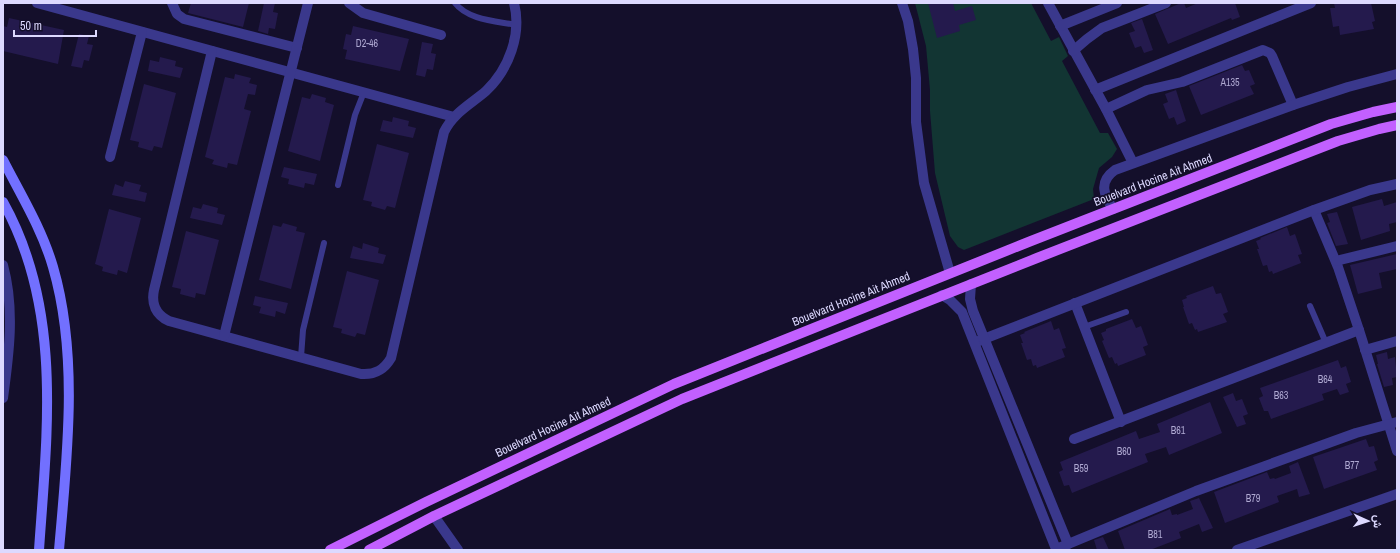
<svg xmlns="http://www.w3.org/2000/svg" width="1400" height="553" viewBox="0 0 1400 553" font-family="'Archivo Narrow',Vazirmatn,sans-serif">
<style>
.green{fill:#123533}
.building{fill:#241a4d}
.lines{fill:none;stroke-linecap:round;stroke-linejoin:round}
.service{stroke:#3a388c;stroke-width:6}
.minor{stroke:#3a388c;stroke-width:10}
.tertiary{stroke:#3a388c;stroke-width:10}
.secondary{stroke:#7270ff;stroke-width:10}
.primary{stroke:#c260ff;stroke-width:10}
.labels{text-anchor:middle;stroke-width:3.5;stroke-linejoin:round;paint-order:stroke}
.number-label{font-size:10px;fill:#afa9d2}
.street-label{font-size:12px;fill:#ddd9ff;stroke:#140f2b}
</style>
<rect width="100%" height="100%" fill="#140f2b"/>
<!-- green -->
<path class="green" d="M915,3h116l20,38 8,-4 9,19 -6,5 38,72h8l9,16 -5,8 -13,11 -6,21 1,10 -130,51 -6,-3 -8,-11 -15,-63 -5,-62v-21l-4,-44z"/>
<!-- building -->
<g class="building">
<path d="M191,3h58l-6,24 -55,-14z"/>
<path d="M264,3h11l-2,9 5,1 -3,16 -6,-1 -1,6 -10,-3z"/>
<path d="M928,3h25l2,8 17,-5 4,14 -17,5 1,6 -23,7z"/>
<path d="M1181,3h3l2,5 12,-5h37l5,14 -8,3 -1,-2 -63,26 -13,-30z"/>
<path d="M1334,3h37l4,18 -3,1 2,7 -34,6 -1,-9 -6,1 -3,-19h5z"/>
<path d="M9,18l55,12 -6,34 -55,-13v-25l4,1z"/>
<path d="M1142,19l11,31 -9,3 -3,-7 -6,2 -6,-15 6,-2 -4,-8z"/>
<path d="M353,26l56,13 -9,32 -55,-12 2,-9 -4,-1 3,-15 5,1z"/>
<path d="M79,34l10,2 -2,8 6,1 -4,16 -5,-1 -2,8 -11,-2z"/>
<path d="M422,42l11,2 -2,9 5,1 -3,16 -6,-1 -2,8 -9,-2z"/>
<path d="M160,57l16,4 -1,5 8,2 -3,10 -32,-7 2,-11 9,2z"/>
<path d="M1242,65l3,6 4,-1 6,14 -5,2 4,8 -53,21 -12,-29z"/>
<path d="M235,74l16,4 -2,5 8,2 -2,10 -7,-1 -4,15 7,2 -14,54 -9,-2 -1,5 -15,-4 2,-4 -9,-3 20,-80 9,2z"/>
<path d="M144,84l32,9 -14,55 -8,-2 -2,5 -14,-4 1,-5 -9,-2z"/>
<path d="M1176,90l10,31 -9,4 -3,-8 -5,2 -6,-15 5,-2 -3,-8z"/>
<path d="M312,94l14,4 -1,4 9,3 -14,56 -32,-10 14,-54 8,2z"/>
<path d="M393,117l16,4 -1,5 8,2 -3,10 -33,-7 3,-11 9,2z"/>
<path d="M377,144l32,9 -14,55 -8,-2 -2,4 -14,-4 1,-4 -9,-2z"/>
<path d="M284,167l33,7 -3,11 -9,-2 -1,5 -16,-4 1,-5 -8,-2z"/>
<path d="M125,181l16,4 -2,6 8,2 -2,9 -33,-7 3,-11 8,3z"/>
<path d="M1382,199l2,7 13,-4v20l-8,2 1,7 -29,9 -9,-33z"/>
<path d="M203,204l15,4 -1,5 8,2 -3,10 -32,-7 3,-11 8,2z"/>
<path d="M109,209l32,9 -14,55 -9,-3 -1,5 -15,-4 1,-4 -8,-3z"/>
<path d="M1337,212l11,32 -12,2 -9,-23 3,-1 -3,-8z"/>
<path d="M283,223l14,4 -1,4 9,2 -14,56 -32,-9 14,-55 8,2z"/>
<path d="M1287,227l3,9 5,-2 7,20 -4,1 3,8 -28,11 -1,-3 -3,1 -2,-7 -4,1 -6,-17h2l-3,-8 5,-2 -1,-1z"/>
<path d="M186,231l33,9 -14,55 -9,-2 -1,5 -15,-4 1,-5 -9,-2z"/>
<path d="M363,243l16,5 -1,5 8,2 -3,9 -33,-6 3,-12 9,3z"/>
<path d="M1397,254v15l-18,4 3,15 -24,6 -8,-29z"/>
<path d="M347,271l32,9 -14,55 -8,-2 -2,4 -14,-4 1,-4 -9,-2z"/>
<path d="M1213,286l3,8 5,-1 7,19 -5,2 4,8 -29,10 -1,-3 -2,1 -3,-7 -3,1 -6,-17h1l-2,-7 5,-2 -1,-2z"/>
<path d="M255,296l33,7 -3,11 -9,-3 -1,6 -16,-4 2,-6 -8,-2z"/>
<path d="M1132,319l4,9 5,-2 7,19 -5,2 3,8 -28,11 -1,-3 -2,1 -3,-7 -3,1 -7,-17 2,-1 -3,-7 5,-2v-2z"/>
<path d="M1051,321l3,9 5,-2 7,20 -4,1 3,8 -28,11 -1,-3 -3,1 -2,-7 -4,1 -6,-17h2l-3,-8 5,-2 -1,-1z"/>
<path d="M1387,352l1,7 7,-2 2,20 -5,1 1,7 -9,2 -7,-23h1l-2,-9z"/>
<path d="M1338,360l3,8 5,-2 5,16 -5,2 3,8 -9,3 -3,-6 -15,5 2,6 -53,19 -3,-8h-4l-5,-13 4,-2 -3,-8z"/>
<path d="M1233,393l3,8 6,-2 6,15 -5,2 3,8 -9,3 -14,-30z"/>
<path d="M1210,402l12,31 -53,22 -3,-8 -21,7 3,8 -76,31 -3,-8 -5,1 -5,-14 4,-2 -3,-8 76,-31 3,8 21,-7 -3,-8z"/>
<path d="M1366,439l3,8 5,-1 4,14 -4,2 3,8 -53,19 -11,-32z"/>
<path d="M1298,462l12,32 -11,3 -2,-8 -20,7 2,6 -54,21 -11,-31 53,-20 3,7 4,-1 1,1 16,-6 -2,-7z"/>
<path d="M1199,498l14,30 -11,4 -3,-8 -20,8 2,6 -31,12h-25l-7,-19 52,-22 2,6 5,-1v1l16,-6 -3,-8z"/>
<path d="M1103,537l6,13h-12l-3,-10z"/>
</g>
<g class="lines">
<!-- service -->
<g class="service">
<path d="M455,3c13,17 41,18 61,22"/>
<path d="M338,185l17,-70 9,-23"/>
<path d="M1310,306l16,37"/>
<path d="M1084,327l42,-15"/>
<path d="M301,357l2,-27 21,-87"/>
</g>
<!-- minor -->
<g class="minor">
<path d="M37,3l417,114"/>
<path d="M172,3l5,11 7,5 113,29"/>
<path d="M349,3l14,10 78,22"/>
<path d="M1048,3l58,106 27,54"/>
<path d="M1060,26l57,-23"/>
<path d="M212,51l-58,239c-3,14 2,25 15,31l192,53c14,1 23,-4 30,-16l53,-226c9,-19 27,-28 42,-41 23,-22 36,-57 28,-88"/>
<path d="M1073,51l14,-12 15,-11 64,-25"/>
<path d="M1095,90l216,-87"/>
<path d="M1106,109l41,-19 35,-8 81,-32 7,3 2,3 21,49"/>
<path d="M110,157l32,-125"/>
<path d="M1113,209c-9,-14 -15,-27 2,-39l178,-65 55,-18 49,-13"/>
<path d="M1314,210l24,57 21,63 38,121"/>
<path d="M1336,261l61,-15"/>
<path d="M3,265c12,44 6,89 0,133"/>
<path d="M1075,303l46,119"/>
<path d="M224,336l84,-333"/>
<path d="M976,342l338,-132 56,-20 27,-6"/>
<path d="M1365,350l32,-9"/>
<path d="M1074,439l285,-109"/>
<path d="M434,516l24,34"/>
<path d="M1237,550l160,-56"/>
</g>
<!-- tertiary -->
<g class="tertiary">
<path d="M902,3l6,18 5,28 3,29v44l8,61 26,90"/>
<path d="M971,284l-1,15 3,12 95,233"/>
<path d="M942,295l8,5 12,12 94,237 140,-58 160,-58 41,-11"/>
</g>
<!-- secondary -->
<g class="secondary">
<path d="M3,160c18,35 39,69 50,107 26,89 14,191 6,283"/>
<path d="M3,202c60,107 44,231 36,348"/>
</g>
<!-- primary -->
<g class="primary">
<path d="M330,550l96,-48 248,-118 357,-143 300,-117 42,-12 24,-5"/>
<path d="M369,550l65,-34 248,-117 355,-141 301,-117 41,-12 18,-4"/>
</g>
</g>
<g class="labels">
<!-- number labels -->
<g class="number-label">
<text x="367" y="47">D2-46</text>
<text x="1230" y="86">A135</text>
<text x="1325" y="383">B64</text>
<text x="1281" y="399">B63</text>
<text x="1178" y="434">B61</text>
<text x="1124" y="455">B60</text>
<text x="1352" y="469">B77</text>
<text x="1081" y="472">B59</text>
<text x="1253" y="502">B79</text>
<text x="1155" y="538">B81</text>
</g>
<!-- street labels -->
<g class="street-label">
<text transform="translate(1153 180) rotate(-21)" y="4">Bouelvard Hocine Ait Ahmed</text>
<text transform="translate(851 299) rotate(-22)" y="4">Bouelvard Hocine Ait Ahmed</text>
<text transform="translate(553 427) rotate(-25)" y="4">Bouelvard Hocine Ait Ahmed</text>
</g>
</g>
<!-- border -->
<rect width="1400" height="553" fill="none" stroke="#ddd9ff" stroke-width="8"/>
<!-- north arrow -->
<g transform="translate(1368 521) rotate(93)" stroke="#140f2b" stroke-width="3" paint-order="stroke">
<path d="M0-3L7 15L0 10L-7 15Z" fill="#ddd9ff"/>
<text y="-6" font-size="11" font-weight="bold" text-anchor="middle" fill="#ddd9ff">ش</text>
</g>
<!-- scale -->
<path d="M14 30v6h82v-6" fill="none" stroke="#ddd9ff" stroke-width="2"/>
<text x="20" y="30" font-size="12" fill="#ddd9ff" stroke="#140f2b" stroke-width="3" paint-order="stroke">50 m</text>
</svg>
